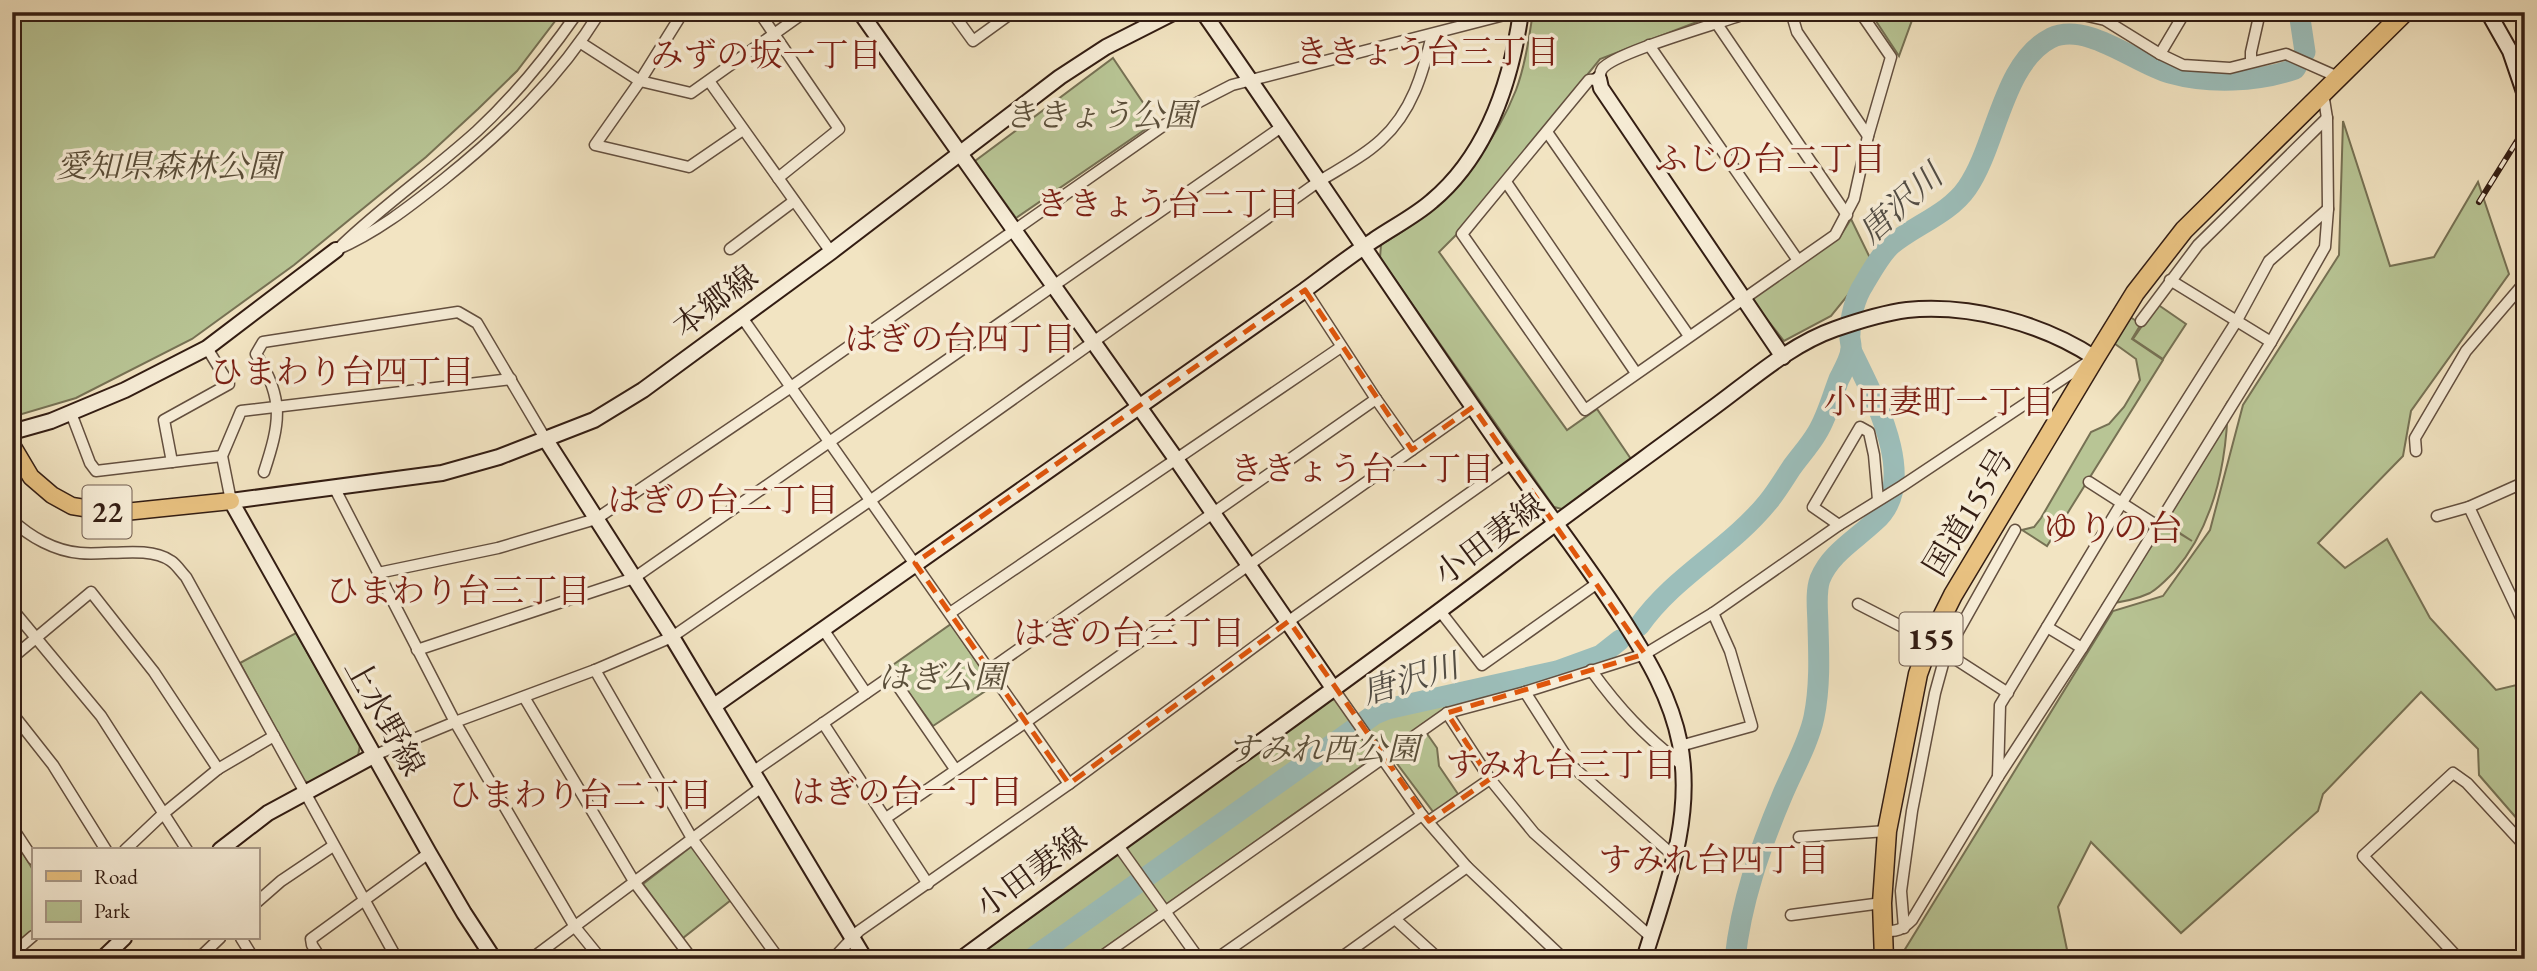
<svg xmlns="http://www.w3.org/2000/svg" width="2537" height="971" viewBox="0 0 2537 971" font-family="'EB Garamond','Noto Serif JP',serif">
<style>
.green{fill:#b8c595;stroke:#767154;stroke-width:2}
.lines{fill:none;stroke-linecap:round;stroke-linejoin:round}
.river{stroke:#9cbeba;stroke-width:21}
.street-casing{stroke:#634f3f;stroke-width:13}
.secondary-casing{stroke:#331d13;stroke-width:18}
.primary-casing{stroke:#331d13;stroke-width:19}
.highway-casing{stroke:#331d13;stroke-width:21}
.street{stroke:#f7edd7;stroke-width:10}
.secondary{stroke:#f7edd7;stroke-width:14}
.primary{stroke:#e9c281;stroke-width:16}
.highway{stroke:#e9c281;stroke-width:18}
.rail-casing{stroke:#331d13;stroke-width:6}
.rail{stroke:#f7edd7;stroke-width:3.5;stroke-dasharray:10;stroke-linecap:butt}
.marked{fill:none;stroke:#df560c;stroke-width:5;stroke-dasharray:14 9;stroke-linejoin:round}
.labels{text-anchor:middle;stroke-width:7;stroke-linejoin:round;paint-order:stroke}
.shield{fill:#f7edd7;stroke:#6e5b4e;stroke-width:2}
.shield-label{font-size:30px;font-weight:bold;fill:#331d13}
.park-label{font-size:32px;font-style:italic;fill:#5b4f3a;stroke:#f7edd7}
.street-label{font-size:32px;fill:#331d13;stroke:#f7edd7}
.neighbourhood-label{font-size:33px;fill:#7a1f14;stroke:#f7edd7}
.water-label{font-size:33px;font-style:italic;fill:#524d45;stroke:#f7edd7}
.quarter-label{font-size:35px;fill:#7a1f14;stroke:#f7edd7}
</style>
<rect width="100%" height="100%" fill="#f2e4c2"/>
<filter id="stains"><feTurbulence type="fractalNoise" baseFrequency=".00286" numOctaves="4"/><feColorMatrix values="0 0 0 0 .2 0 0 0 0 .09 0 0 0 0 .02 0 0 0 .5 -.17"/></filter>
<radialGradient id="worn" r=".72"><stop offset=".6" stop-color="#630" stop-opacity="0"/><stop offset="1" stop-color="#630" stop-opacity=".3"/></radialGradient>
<!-- green -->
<g class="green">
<path d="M12,12h550l-45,59 -39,38 -52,48 -132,108 -102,74 -116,59 -64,19z"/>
<path d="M1533,12h190l-123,47 -140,172 -21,21 128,178 30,-21 36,53 -67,48 -12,-3 -174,-249 1,-13c14,-9 28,-17 40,-27 41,-31 76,-80 95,-128 9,-24 13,-52 17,-78z"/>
<path d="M1870,12h45l-16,44z"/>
<path d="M1113,58l43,64 -140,96 -41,-57z"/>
<path d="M2343,121l47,145 44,-9 44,-75 31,92 -98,137 -8,45 -85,87 27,25 42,-29 43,79 66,72 29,-7v145l-46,-53 -1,-26 -57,-57 -98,102 -5,17 -137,122 -90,-91 -33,65 11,52h-170l214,-348 50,-15 47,-66 33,-125 96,-150z"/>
<path d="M1851,219l22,45 -42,52 -47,25 -33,-42 88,-61z"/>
<path d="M2157,304l29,20 -23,35 -30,-20z"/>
<path d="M2127,315l14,9 -9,15 31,21 -116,186 -25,-16 12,-3 7,-9 50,-86 18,-8 15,-17 16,-27 -4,-21 -25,-18z"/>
<path d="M2228,401c-1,60 -14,125 -54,171 -7,7 -15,16 -24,21 -15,7 -31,10 -47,11l59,-81 30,18 -29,-19z"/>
<path d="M951,624l42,62 -60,40 -43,-59z"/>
<path d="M296,633l64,112 -2,11 -48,27 -6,-2 -64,-118z"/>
<path d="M1329,699l9,1 21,30 25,-17 58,-14 4,9 -25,17 16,23 2,18 19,28 -24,19 -48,-64 -297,210h-115z"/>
<path d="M17,843l16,27v61l-21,19v-103z"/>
<path d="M692,846l39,54 -48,38 -40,-54z"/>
</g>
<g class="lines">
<!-- river -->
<g class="river">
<path d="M1639,626c36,-51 90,-76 129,-124 9,-11 16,-23 24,-35 8,-11 18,-22 25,-34 10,-16 15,-36 22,-54 4,-8 11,-20 12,-29 1,-5 -2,-11 -1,-16 0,-16 5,-37 14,-50 7,-12 17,-30 27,-39 24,-20 58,-31 76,-57 30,-43 35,-125 84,-150 36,-17 85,26 119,35 39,11 87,9 125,-4l10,-17 -6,-40"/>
<path d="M1031,959l344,-245 12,-5 170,-38 44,-16 19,-15"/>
<path d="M1735,959c6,-57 25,-111 47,-163 10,-24 27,-54 32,-79 6,-29 5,-60 4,-90 0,-15 -3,-34 2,-48 10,-25 35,-39 54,-57 48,-40 -2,-128 -23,-172"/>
</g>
<!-- street casing -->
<g class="street-casing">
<g id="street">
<path d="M683,12l-43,69 -45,64 94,22 54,-37"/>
<path d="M759,12l80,117 -61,49"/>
<path d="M952,12l21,29 40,-29"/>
<path d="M1750,12c-25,10 -136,40 -148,57 -2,3 -2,7 -3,10l-10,1 -127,154 123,176 250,-175 19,-36 14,-63 23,-79 -31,-45"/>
<path d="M1791,12l6,20 71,104"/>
<path d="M2070,12l35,8 55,34 23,11 47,3 56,-14 52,23"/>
<path d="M1717,24l130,191"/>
<path d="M581,43l59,38 51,12 114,-81"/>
<path d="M1649,45l148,214"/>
<path d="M2160,54l25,-42"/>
<path d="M2251,61v-9l9,-40"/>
<path d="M709,81l122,171"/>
<path d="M1547,132l142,204"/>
<path d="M1506,182l130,191"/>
<path d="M342,245c43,-41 92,-75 135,-114 39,-36 71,-76 101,-119"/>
<path d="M730,249l64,-48"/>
<path d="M336,250c40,-17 73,-43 107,-70 61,-49 116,-102 157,-168"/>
<path d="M2170,280l101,62"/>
<path d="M1305,290l71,109 36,51"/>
<path d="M741,316l328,468"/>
<path d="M2141,321l57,-76 129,-127"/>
<path d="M71,413l19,50 6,8 126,-15"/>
<path d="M2416,451l-1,-13 51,-87 59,-69"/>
<path d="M172,462l-8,-42 65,-36 -22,-36"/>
<path d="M264,472c16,-49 21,-73 -8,-118l7,-12 195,-30 19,11 69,117"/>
<path d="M2089,482l67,43"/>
<path d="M334,487l121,235 120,205 26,32"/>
<path d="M231,501l-9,-45 19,-45 270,-32"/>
<path d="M2469,507l56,119"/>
<path d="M2437,516l32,-9 56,-25"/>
<path d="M12,520c18,17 43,31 68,33 26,3 69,-8 91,8 6,4 10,11 15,16l211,382"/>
<path d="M1839,525l-26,-18 47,-80 9,5 5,23 4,45"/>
<path d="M378,573l120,-25 98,-29 195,-132 402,-282 39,-20 284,-73"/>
<path d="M1858,604l72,37"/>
<path d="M12,609l89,107 86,134"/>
<path d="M1440,611l42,54 117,-83"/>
<path d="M950,613l391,-266"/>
<path d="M2047,627l35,21"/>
<path d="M823,629l43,64"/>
<path d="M417,650l217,-72 646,-450"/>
<path d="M1946,653l62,40"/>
<path d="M12,658l79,-66 63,80 64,97"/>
<path d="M595,670l98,170 86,119"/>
<path d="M989,670l387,-271"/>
<path d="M1591,670c29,40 53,65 91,95"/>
<path d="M1333,688l89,127 45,52 97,92"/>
<path d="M1525,692l48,75 102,90"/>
<path d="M524,697l111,186 57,76"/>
<path d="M12,713l41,52 53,85"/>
<path d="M1447,713l43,66 44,54 117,104"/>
<path d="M823,723l105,161"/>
<path d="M1680,746l72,-20 -22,-75 -17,-38"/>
<path d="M375,755l80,-33 140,-52 77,-33 199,-137 447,-318c21,-13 45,-25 63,-42 31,-28 42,-67 51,-105"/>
<path d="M754,771l137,-95 64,93"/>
<path d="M1998,777l2,-72 121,-201 115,-182 33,-61 59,-52"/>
<path d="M886,818l140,-96 447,-315"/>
<path d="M1429,821l61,-42"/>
<path d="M12,827l21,32"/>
<path d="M1799,837l88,-6"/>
<path d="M1117,844l82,115"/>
<path d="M125,850l38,-36 55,-45 56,-33"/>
<path d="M257,902l24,-21 52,-35"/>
<path d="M1791,915l91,-12"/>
<path d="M1395,919l44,40"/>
<path d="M1904,928l-3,-37 11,-80 23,-118 11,-40 69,-123"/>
<path d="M1883,930c13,3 20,-1 29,-10l86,-143 84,-129 189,-306 54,-95 3,-38 -1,-91 -4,-25"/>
<path d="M241,938l13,21"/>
<path d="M12,954l21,-18"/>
<path d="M198,959l22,-21"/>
<path d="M321,959l-9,-14 -1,-6 118,-86"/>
<path d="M531,959l232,-173"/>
<path d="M833,959l26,-28 210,-147 220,-163 223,-158"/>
<path d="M1098,959l349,-246 78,-21 120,-38 68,-41 126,-88 63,-39 189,-126"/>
<path d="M1216,959l206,-144"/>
<path d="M1339,959l128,-92"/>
<path d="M2459,959l-96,-103 90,-83 14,10 58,63"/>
</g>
</g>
<!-- secondary casing -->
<g class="secondary-casing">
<g id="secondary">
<path d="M860,12l316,447 157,229"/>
<path d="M1203,12c101,145 198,292 299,437 40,57 83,112 121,171 25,39 48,78 57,124 14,75 -14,144 -36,215"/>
<path d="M2488,12l22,39 15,44"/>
<path d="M1599,79l2,9 182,269"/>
<path d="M12,432l39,-11 74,-31 82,-42 129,-98"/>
<path d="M546,440l126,197 193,322"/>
<path d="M714,706l591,-416c23,-17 46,-35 69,-50 19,-13 41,-24 58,-39 56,-47 79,-119 89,-189"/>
<path d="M220,850l48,-37 107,-58"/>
<path d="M102,959l22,-21"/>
<path d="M494,959l-30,-46 -35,-60 -198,-352 211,-28 57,-16 95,-37 49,-30 188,-138 229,-175 46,-30 69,-35"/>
<path d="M961,959c180,-133 364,-260 542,-396 68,-52 138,-102 207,-153 39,-28 79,-65 125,-81 23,-8 48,-16 72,-19 63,-6 135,13 188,48"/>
</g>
</g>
<!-- primary casing -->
<g class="primary-casing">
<path id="primary" d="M12,445l19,32 21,18 20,11 43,7 116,-12"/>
</g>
<!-- highway casing -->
<g class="highway-casing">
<path id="highway" d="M1884,959l-2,-56 5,-72 31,-157 12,-33 23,-46 142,-237 40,-65 49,-63 221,-218"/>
</g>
<!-- street -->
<use href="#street" class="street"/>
<!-- secondary -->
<use href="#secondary" class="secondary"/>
<!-- primary -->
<use href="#primary" class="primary"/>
<!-- highway -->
<use href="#highway" class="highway"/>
<!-- rail casing -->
<g class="rail-casing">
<path id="rail" d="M2479,202l46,-74"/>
</g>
<!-- rail -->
<use href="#rail" class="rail"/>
</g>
<!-- marked area -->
<path class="marked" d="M1305,290l107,160 61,-43 172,247 -198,59 43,66 -61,42 -140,-200 -220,163 -154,-221z"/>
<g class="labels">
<!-- shield labels -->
<g class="shield">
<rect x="82.5" y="485.5" width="49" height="53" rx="5"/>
<rect x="1899.5" y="612.5" width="63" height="53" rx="5"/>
</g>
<g class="shield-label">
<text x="107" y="522">22</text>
<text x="1931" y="649">155</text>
</g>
<!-- park labels -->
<g class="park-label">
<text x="1100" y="126">ききょう公園</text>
<text x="168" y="177">愛知県森林公園</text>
<text x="942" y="688">はぎ公園</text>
<text x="1323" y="760">すみれ西公園</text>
</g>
<!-- street labels -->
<g class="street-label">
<text transform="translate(715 301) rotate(-37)" y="11">本郷線</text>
<text transform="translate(1968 512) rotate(-59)" y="11">国道155号</text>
<text transform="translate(1489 539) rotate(-37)" y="11">小田妻線</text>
<text transform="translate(385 717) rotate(61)" y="11">上水野線</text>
<text transform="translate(1031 872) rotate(-36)" y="11">小田妻線</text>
</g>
<!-- neighbourhood labels -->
<g class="neighbourhood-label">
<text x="1427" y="63">ききょう台三丁目</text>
<text x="766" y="66">みずの坂一丁目</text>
<text x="1770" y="170">ふじの台二丁目</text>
<text x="1168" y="215">ききょう台二丁目</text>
<text x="960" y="350">はぎの台四丁目</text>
<text x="342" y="383">ひまわり台四丁目</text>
<text x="1939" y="413">小田妻町一丁目</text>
<text x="1362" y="480">ききょう台一丁目</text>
<text x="723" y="511">はぎの台二丁目</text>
<text x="458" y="602">ひまわり台三丁目</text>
<text x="1129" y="644">はぎの台三丁目</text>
<text x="1561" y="776">すみれ台三丁目</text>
<text x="907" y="803">はぎの台一丁目</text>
<text x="580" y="806">ひまわり台二丁目</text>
<text x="1714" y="871">すみれ台四丁目</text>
</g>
<!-- water labels -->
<g class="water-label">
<text transform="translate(1900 203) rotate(-42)" y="12">唐沢川</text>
<text transform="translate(1410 678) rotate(-17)" y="12">唐沢川</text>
</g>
<!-- quarter labels -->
<g class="quarter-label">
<text x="2113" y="540">ゆりの台</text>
</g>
</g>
<!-- margin -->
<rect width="2537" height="971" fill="none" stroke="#f2e4c2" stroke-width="42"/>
<rect x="14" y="14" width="2509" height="943" fill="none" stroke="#331d13" stroke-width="3.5"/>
<rect x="21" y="21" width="2495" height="929" fill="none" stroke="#331d13" stroke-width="2"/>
<!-- legend -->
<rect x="32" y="848" width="228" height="91" fill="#f7edd7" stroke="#a99a89" stroke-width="2"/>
<rect x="46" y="871" width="35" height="10" fill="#e9c281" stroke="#a99a89" stroke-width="2"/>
<text x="94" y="884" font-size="21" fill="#331d13">Road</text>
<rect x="46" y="901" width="35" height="21" fill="#b8c595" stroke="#a99a89" stroke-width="2"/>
<text x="94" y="918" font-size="21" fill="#331d13">Park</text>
<rect width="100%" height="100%" filter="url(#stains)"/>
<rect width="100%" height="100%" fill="url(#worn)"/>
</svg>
